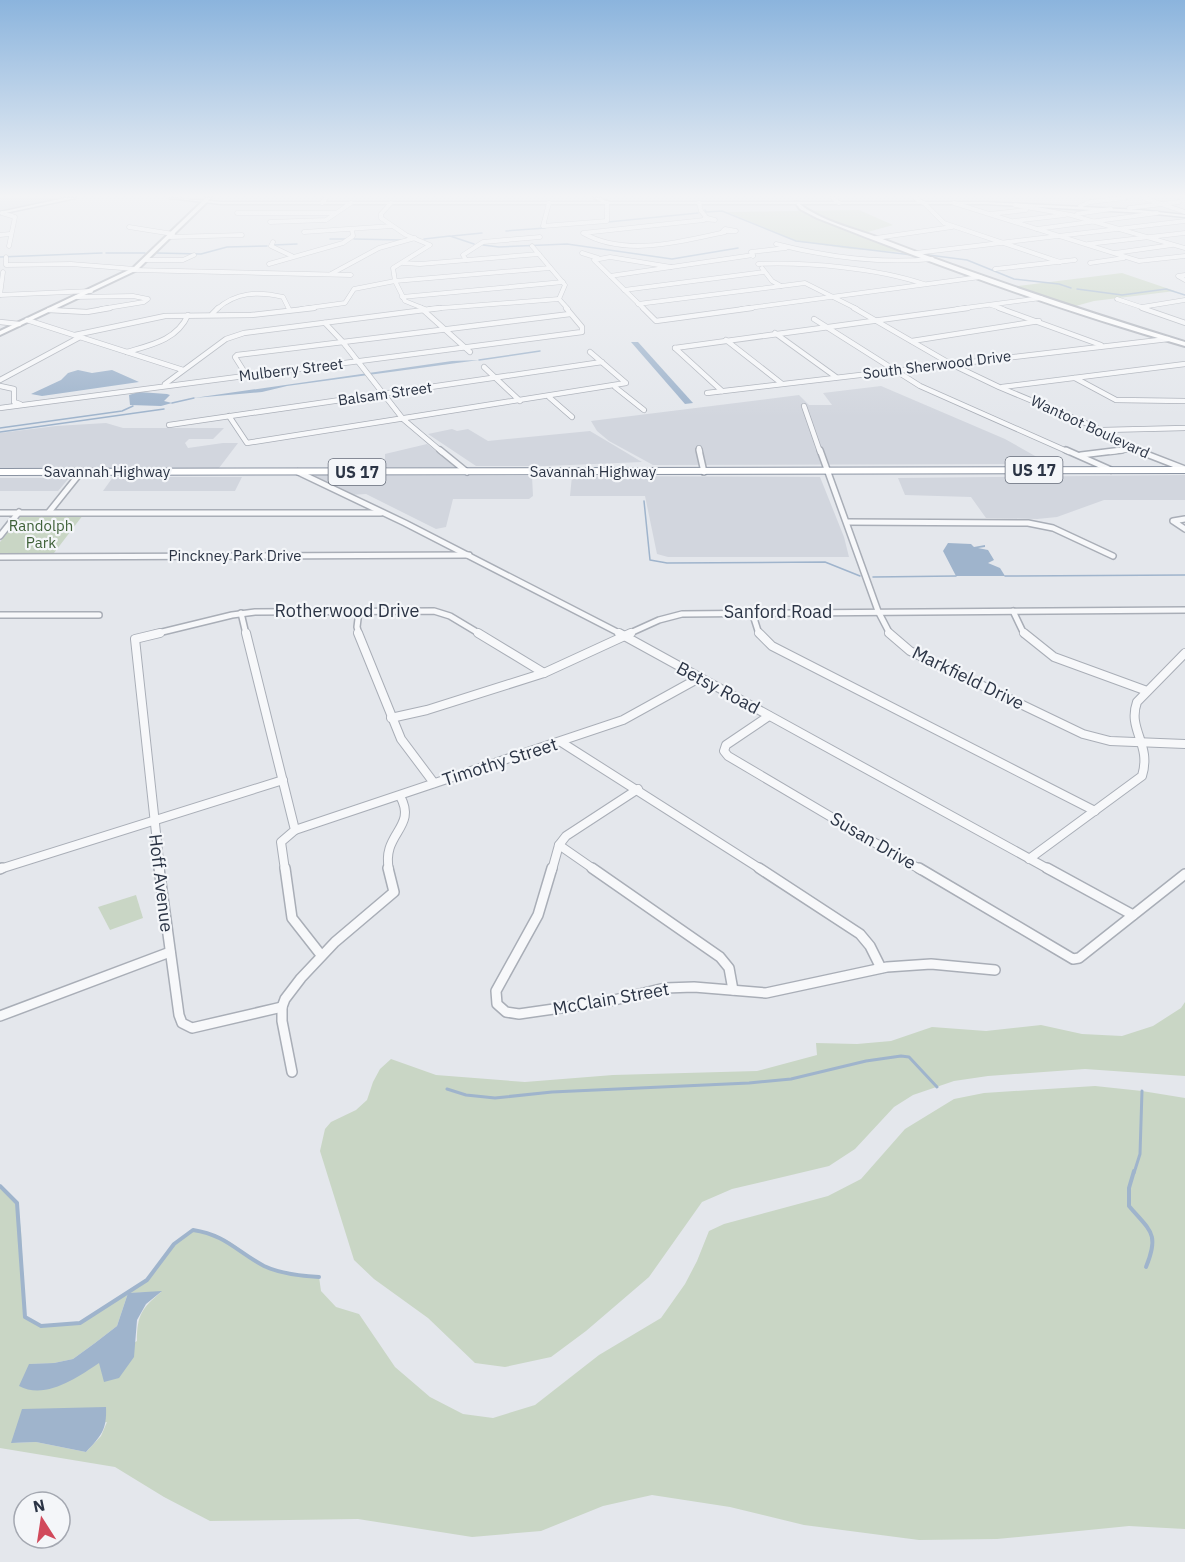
<svg xmlns="http://www.w3.org/2000/svg" width="1185" height="1562" viewBox="0 0 1185 1562" font-family="'IBM Plex Sans',sans-serif">
<style>
.built{fill:#d2d6de}
.green{fill:#c9d6c5;fill-rule:evenodd}
.water{fill:#9fb4cc}
.lines{fill:none;stroke-linecap:round;stroke-linejoin:round}
.stream-far2{stroke:#9fb4cc;stroke-width:1.5}
.stream-far1{stroke:#9fb4cc;stroke-width:3}
.stream{stroke:#9fb4cc;stroke-width:4}
.street-far4-casing{stroke:#a9aeb7;stroke-width:5}
.street-far3-casing{stroke:#a9aeb7;stroke-width:6}
.street-far2-casing{stroke:#a9aeb7;stroke-width:8}
.street-far1-casing{stroke:#a9aeb7;stroke-width:10}
.street-casing{stroke:#a9aeb7;stroke-width:12}
.secondary-casing{stroke:#a9aeb7;stroke-width:4}
.primary-casing{stroke:#a3abb8;stroke-width:3}
.highway-casing{stroke:#8b94a3;stroke-width:2}
.street-far4{stroke:#f7f8fa;stroke-width:4}
.street-far3{stroke:#f7f8fa;stroke-width:4.5}
.street-far2{stroke:#f7f8fa;stroke-width:5}
.street-far1{stroke:#f7f8fa;stroke-width:8}
.street{stroke:#f7f8fa;stroke-width:9}
.secondary{fill:#fff;fill-rule:evenodd}
.primary{fill:#fff;fill-rule:evenodd}
.highway{fill:#fff;fill-rule:evenodd}
.labels{text-anchor:middle;stroke-width:4.5;stroke-linejoin:round;paint-order:stroke}
.far-street-label{font-size:15px;fill:#2b3445;stroke:#f4f6f9}
.far-park-label{font-size:15px;fill:#3f6138;stroke:#f4f6f9}
.shield{fill:#f4f6f9;stroke:#676e7b;stroke-width:1.5}
.shield-label{font-size:16px;font-weight:bold;fill:#2b3445}
.street-label{font-size:18px;fill:#2b3445;stroke:#f4f6f9}
</style>
<rect width="100%" height="100%" fill="#e4e7ec"/>
<!-- built -->
<g class="built">
<path d="M0,198h62l-62,13z"/>
<path d="M881,386l124,53 39,22v3l-391,1 -44,-24 -12,-10 -6,-10 208,-26 10,10h23l-9,-12z"/>
<path d="M106,423l17,5h101l-11,11h-24l-4,4 3,5 35,-5h15l-19,25 -219,1v-36l56,-7z"/>
<path d="M452,429l5,2 11,-2 20,12 102,-10 52,31 -96,4h-70l-48,-32z"/>
<path d="M427,444l30,23h-72v-13z"/>
<path d="M315,475l217,1 1,20 -4,3h-76l-7,28 -10,2 -70,-35 -16,1 -34,-16z"/>
<path d="M1185,475v25h-81l-47,17 -20,2 -51,-1 -15,-21 -66,-2 -7,-17z"/>
<path d="M572,476l248,1 24,60 5,20h-181l-11,-3 -12,-58h-75z"/>
<path d="M113,477h129l-7,14h-132z"/>
<path d="M0,478h69l-11,13h-58z"/>
</g>
<!-- green -->
<g class="green">
<path d="M859,210l34,15 -29,8 52,20 -66,-4 -54,-8 -69,-29z"/>
<path d="M1122,273l53,18 -81,10 -22,6 -61,-20z"/>
<path d="M22,515h61l-29,38h-54v-11z"/>
<path d="M136,895l7,23 -33,12 -12,-23z"/>
<path d="M1185,1002v74l-100,-7 -97,7 -34,5 -41,14 -19,12 -39,42 -26,17 -97,23 -30,13 -53,75 -63,54 -35,26 -46,10 -30,-4 -47,-45 -54,-39 -20,-19 -34,-109 5,-22 6,-7 25,-12 11,-10 6,-18 7,-13 11,-10 45,16 89,7 88,-7 144,-4 60,-16 -1,-12 41,1 34,-3 41,-14 54,4 55,-6 41,9 40,2 31,-10 28,-18z"/>
<path d="M1095,1086l47,5 43,7v431l-56,-3 -132,13 -78,1 -115,-15 -74,-18 -78,-12 -49,11 -62,25 -69,6 -114,-18 -148,2 -46,-24 -49,-30 -115,-19v-262l17,17 4,27 4,87 16,9 39,-3 67,-43 27,-36 19,-14c33,3 41,17 67,33 17,10 39,13 59,14l2,14 15,16 23,7 36,53 35,30 33,17 30,4 42,-13 64,-50 62,-37 24,-34 12,-23 12,-30 15,-7 104,-28 33,-17 44,-50 49,-30 30,-6zM161,1292c-19,16 -24,23 -24,49l-37,22 -71,1 25,-1 19,-4 22,-16 22,-17 11,-33zM107,1422l-6,14 -15,16 -50,-10 -24,1z"/>
</g>
<!-- water -->
<g class="water">
<path d="M638,342l55,61 -8,1 -54,-62z"/>
<path d="M479,360l-192,26 -25,6 -68,6 258,-37z"/>
<path d="M78,370l14,3 20,-3 27,12 -97,14 -11,-2 30,-14 7,-7z"/>
<path d="M139,392l28,2 3,1 -6,6 8,2 -11,3 -31,-1 -1,-10z"/>
<path d="M948,543l23,1 3,3 11,-2v2l-7,1 10,2 6,10 -6,3 12,5 5,8h-49l-13,-25z"/>
<path d="M162,1291l-16,13 -9,16 -3,37 -15,21 -15,4 -5,-19c-22,15 -54,37 -80,23l10,-22 25,-1 19,-4 22,-16 22,-17 11,-33z"/>
<path d="M106,1407c1,23 -5,29 -20,45l-50,-10 -25,1 11,-34z"/>
</g>
<g class="lines">
<!-- stream-far2 -->
<g class="stream-far2">
<path d="M705,210l1,2 16,-1 74,30 116,14"/>
<path d="M608,222l90,-9"/>
<path d="M506,231l39,-3"/>
<path d="M452,236l30,-3"/>
<path d="M330,239h16"/>
<path d="M354,239l48,1"/>
<path d="M424,239l26,-3 24,8"/>
<path d="M273,245l24,-1"/>
<path d="M483,245l16,2 68,-3 105,15 66,-11"/>
<path d="M106,253h39"/>
<path d="M157,253l44,1 26,-7 40,-1"/>
<path d="M921,254l46,6 47,19 45,5 12,4"/>
<path d="M0,257l102,-4"/>
<path d="M1077,289l45,6 44,-6 19,6"/>
<path d="M479,360l61,-9"/>
<path d="M172,403l22,-5"/>
<path d="M0,428l122,-17 11,-5"/>
<path d="M0,432l164,-23"/>
<path d="M644,501l6,59 17,3 158,-1 35,14"/>
<path d="M1005,576l180,-1"/>
<path d="M873,577l83,-1"/>
</g>
<!-- stream-far1 -->
<g class="stream-far1">
<path d="M447,1089l19,6 29,3 57,-6 197,-9 42,-4 75,-18 35,-5 8,1 28,30"/>
<path d="M1134,1173l6,-19 2,-63"/>
</g>
<!-- stream -->
<g class="stream">
<path d="M1134,1171l-5,17v18c21,25 31,27 17,61"/>
<path d="M0,1186l17,17 8,114 16,9 39,-3 67,-43 27,-36 19,-14c33,5 44,22 71,36 17,8 36,10 55,11"/>
</g>
<!-- street-far4 casing -->
<g class="street-far4-casing">
<g id="street-far4">
<path d="M833,198l6,5"/>
<path d="M915,198l10,6 19,19 116,39"/>
<path d="M1144,198l41,14"/>
<path d="M322,203l4,-5"/>
<path d="M391,203l-10,11v4l25,17 24,10 -37,23 2,13 10,20 20,8"/>
<path d="M549,203l-6,23 64,-5v-18"/>
<path d="M699,203l2,8 6,7"/>
<path d="M954,203l185,58 46,-5"/>
<path d="M1015,205l56,10 114,33"/>
<path d="M1080,206l10,-4 35,-4"/>
<path d="M1129,208l50,-6"/>
<path d="M2,213l13,4 -6,29"/>
<path d="M237,213h98"/>
<path d="M990,214l36,-4"/>
<path d="M1077,214l34,-5"/>
<path d="M707,218l8,2 -11,-1z"/>
<path d="M704,220l-121,13c42,24 97,9 142,-1"/>
<path d="M1014,221l51,-6"/>
<path d="M270,222l56,-2 25,-17"/>
<path d="M129,227l44,7"/>
<path d="M725,229l11,2h-13z"/>
<path d="M1037,229l120,-16"/>
<path d="M304,232l88,-6"/>
<path d="M0,235l10,-1"/>
<path d="M170,237l72,-2"/>
<path d="M876,238l76,-11"/>
<path d="M273,242l-2,4 21,10"/>
<path d="M776,244c51,13 104,20 156,15"/>
<path d="M1088,244l97,-11"/>
<path d="M532,246l33,39 -6,14 9,10"/>
<path d="M582,253l16,5"/>
<path d="M916,253l269,-32"/>
<path d="M1115,253l57,-8"/>
<path d="M753,256l-2,-4 35,-4"/>
<path d="M6,257v8l65,-1 64,5"/>
<path d="M146,260h37l11,-5"/>
<path d="M466,260l-3,-5 20,-13 57,-5"/>
<path d="M403,263l17,1 119,-10"/>
<path d="M1090,263l34,-5"/>
<path d="M269,264l74,-21 10,-7 -1,-6"/>
<path d="M758,264c50,-2 118,4 166,20"/>
<path d="M762,268l10,13 9,5"/>
<path d="M995,269l80,-9"/>
<path d="M133,270l218,5"/>
<path d="M331,274l48,-26 36,-10"/>
<path d="M1185,275l-7,1 7,4"/>
<path d="M610,276l143,-21"/>
<path d="M624,290l140,-18"/>
<path d="M0,295l91,-4"/>
<path d="M0,295l3,-23"/>
<path d="M77,297l56,-1 15,3 -4,3 -43,7"/>
<path d="M402,297l161,-15"/>
<path d="M1117,299l30,10"/>
<path d="M638,304l167,-21 52,26"/>
<path d="M991,305l12,4"/>
<path d="M1142,307l43,-7"/>
<path d="M217,309c19,-17 41,-18 66,-12l6,12"/>
<path d="M301,309l44,-6 9,-14 41,-8 155,-13"/>
<path d="M429,309l130,-10"/>
<path d="M644,309l-50,-49 16,-3 61,10"/>
<path d="M741,309l239,-32"/>
<path d="M957,309l84,-11"/>
</g>
</g>
<!-- street-far3 casing -->
<g class="street-far3-casing">
<g id="street-far3">
<path d="M421,308l49,44"/>
<path d="M643,308l13,13 96,-13"/>
<path d="M854,308l97,56 48,23 96,40 45,25"/>
<path d="M999,308l102,37"/>
<path d="M1142,308l43,15"/>
<path d="M49,310l38,2 23,-4"/>
<path d="M212,314l6,-6"/>
<path d="M814,319l106,67 149,66"/>
<path d="M27,320l156,50"/>
<path d="M0,322l19,2"/>
<path d="M325,323l17,18 61,78 39,33"/>
<path d="M775,333l61,44"/>
<path d="M75,335l90,-19 86,-1 63,-7"/>
<path d="M726,340l55,43"/>
<path d="M912,341l127,-20"/>
<path d="M675,348l293,-40"/>
<path d="M675,348l47,43"/>
<path d="M127,352c24,-7 50,-12 61,-37"/>
<path d="M484,367l36,34"/>
<path d="M247,376l-12,-19 2,-2 333,-41"/>
<path d="M1075,378l41,22 69,1"/>
<path d="M0,380l80,-43"/>
<path d="M165,384l61,-45 18,-6 196,-25"/>
<path d="M0,386l14,3v13l6,2"/>
<path d="M615,387l29,23"/>
<path d="M1002,387l183,-23"/>
<path d="M707,393l461,-54"/>
<path d="M549,397l23,20"/>
<path d="M804,406l16,46"/>
<path d="M0,408l582,-76v-5l-16,-19"/>
<path d="M229,416l18,27 379,-60 -36,-31"/>
<path d="M169,425l433,-63"/>
<path d="M1103,430l82,-2"/>
<path d="M699,448l1,4"/>
<path d="M1110,452l21,-3"/>
</g>
</g>
<!-- street-far2 casing -->
<g class="street-far2-casing">
<g id="street-far2">
<path d="M440,450l27,22"/>
<path d="M699,450l5,22"/>
<path d="M820,450l58,161 12,23"/>
<path d="M1066,450l45,20"/>
<path d="M1136,450l49,19"/>
<path d="M1081,455l41,-5"/>
<path d="M298,472l107,51 216,111"/>
<path d="M49,512l32,-40"/>
<path d="M0,513h381"/>
<path d="M1185,519l-12,2 12,8"/>
<path d="M847,522l181,1 25,5 60,28"/>
<path d="M0,536l19,-24"/>
<path d="M0,557l469,-2"/>
<path d="M1013,611l11,23"/>
<path d="M752,612l7,22"/>
<path d="M241,613l5,21"/>
<path d="M0,615h99"/>
<path d="M154,634l78,-19 23,-3 179,-1 16,5 30,18"/>
<path d="M359,634l-2,-7 2,-16"/>
<path d="M628,634l31,-14 23,-6 503,-4"/>
</g>
</g>
<!-- street-far1 casing -->
<g class="street-far1-casing">
<g id="street-far1">
<path d="M246,633l49,197 -14,12 4,28"/>
<path d="M358,633l43,106 33,44"/>
<path d="M478,633l66,40"/>
<path d="M619,633l431,237"/>
<path d="M759,633l13,13 323,165"/>
<path d="M889,633l21,18 173,83 27,7 75,3"/>
<path d="M1024,633l30,24 93,34"/>
<path d="M769,716l-43,29 -2,6 4,5 193,114"/>
<path d="M391,718l36,-8 117,-37 87,-40"/>
<path d="M561,742l201,128"/>
<path d="M295,830l328,-110 76,-42"/>
<path d="M559,845l36,25"/>
<path d="M1029,859l113,-83c10,-32 -15,-46 -5,-74l48,-49"/>
<path d="M0,869l283,-89"/>
<path d="M160,870l-25,-231 25,-6"/>
<path d="M389,870c-8,-37 29,-42 11,-74"/>
<path d="M552,870l7,-25 7,-9 72,-47"/>
</g>
</g>
<!-- street casing -->
<g class="street-casing">
<g id="street">
<path d="M159,868l20,147 3,8 10,5 90,-21"/>
<path d="M285,868l7,50 29,37"/>
<path d="M552,868l-14,47 -42,76 1,13 9,8 13,2 91,-13 55,-13 29,-1 72,6 121,-26 44,-3 64,6"/>
<path d="M592,868l128,89 9,11 4,22"/>
<path d="M759,868l101,66 10,12 11,22"/>
<path d="M919,868l154,91 6,-1 106,-84"/>
<path d="M1047,868l86,47"/>
<path d="M0,869l2,-1"/>
<path d="M0,1016l170,-64"/>
<path d="M292,1072l-10,-51v-14l3,-8 16,-21 34,-36 59,-50 -6,-24"/>
</g>
</g>
<!-- secondary casing -->
<g class="secondary-casing">
<g id="secondary">
<path d="M206,198h5l-74,72 -137,65v-4l133,-63z"/>
<path d="M600,198l8,4 1,1 -3,1 -12,-6z"/>
<path d="M795,202h2c24,20 60,27 88,38 99,38 199,71 300,102v4c-123,-35 -249,-81 -368,-128l-17,-9z"/>
</g>
</g>
<!-- primary casing -->
<g class="primary-casing">
<g id="primary">
<path d="M65,198h11l-76,16v-2z"/>
<path d="M170,198l51,4h765l153,8 46,5v2l-39,-4 -160,-9h-765z"/>
</g>
</g>
<!-- highway casing -->
<g class="highway-casing">
<path id="highway" d="M1185,467v6l-1185,2v-6z"/>
</g>
<!-- street-far4 -->
<use href="#street-far4" class="street-far4"/>
<!-- street-far3 -->
<use href="#street-far3" class="street-far3"/>
<!-- street-far2 -->
<use href="#street-far2" class="street-far2"/>
<!-- street-far1 -->
<use href="#street-far1" class="street-far1"/>
<!-- street -->
<use href="#street" class="street"/>
<!-- secondary -->
<use href="#secondary" class="secondary"/>
<!-- primary -->
<use href="#primary" class="primary"/>
<!-- highway -->
<use href="#highway" class="highway"/>
</g>
<!-- sky -->
<linearGradient id="sky" x2="0" y2="1"><stop stop-color="#8bb4dd"/><stop offset="0.47" stop-color="#f3f4f6"/><stop offset="1" stop-color="#f3f4f6" stop-opacity="0"/></linearGradient>
<rect width="1185" height="417" fill="url(#sky)"/>
<g class="labels">
<!-- far-street labels -->
<g class="far-street-label">
<text transform="translate(937 365) rotate(-7)" y="5">South Sherwood Drive</text>
<text transform="translate(291 370) rotate(-7)" y="5">Mulberry Street</text>
<text transform="translate(385 394) rotate(-8)" y="5">Balsam Street</text>
<text transform="translate(1090 427) rotate(25)" y="5">Wantoot Boulevard</text>
<text x="107" y="477">Savannah Highway</text>
<text x="593" y="477">Savannah Highway</text>
<text x="235" y="561">Pinckney Park Drive</text>
</g>
<!-- far-park labels -->
<g class="far-park-label">
<text x="41" y="531">Randolph<tspan x="41" dy="17">Park</tspan></text>
</g>
<!-- shield labels -->
<g class="shield">
<rect x="1005.5" y="457" width="57" height="26" rx="4.5"/>
<rect x="328.5" y="459" width="57" height="26" rx="4.5"/>
</g>
<g class="shield-label">
<text x="1034" y="476">US 17</text>
<text x="357" y="478">US 17</text>
</g>
<!-- street labels -->
<g class="street-label">
<text x="347" y="617">Rotherwood Drive</text>
<text x="778" y="618">Sanford Road</text>
<text transform="translate(968 678) rotate(26)" y="6">Markfield Drive</text>
<text transform="translate(718 688) rotate(28)" y="6">Betsy Road</text>
<text transform="translate(500 762) rotate(-18)" y="6">Timothy Street</text>
<text transform="translate(873 841) rotate(30)" y="6">Susan Drive</text>
<text transform="translate(161 883) rotate(83)" y="6">Hoff Avenue</text>
<text transform="translate(611 999) rotate(-10)" y="6">McClain Street</text>
</g>
</g>
<!-- north arrow -->
<g transform="translate(42 1520) rotate(348)"><circle r="28" fill="#f4f6f9" stroke="#a4a8b1" stroke-width="1.5"/>
<path d="M0-4.5L10 22L0 15L-10 22Z" fill="#d1495b"/>
<text y="-9" font-size="16" font-weight="bold" text-anchor="middle" fill="#2b3445">N</text>
</g>
</svg>
